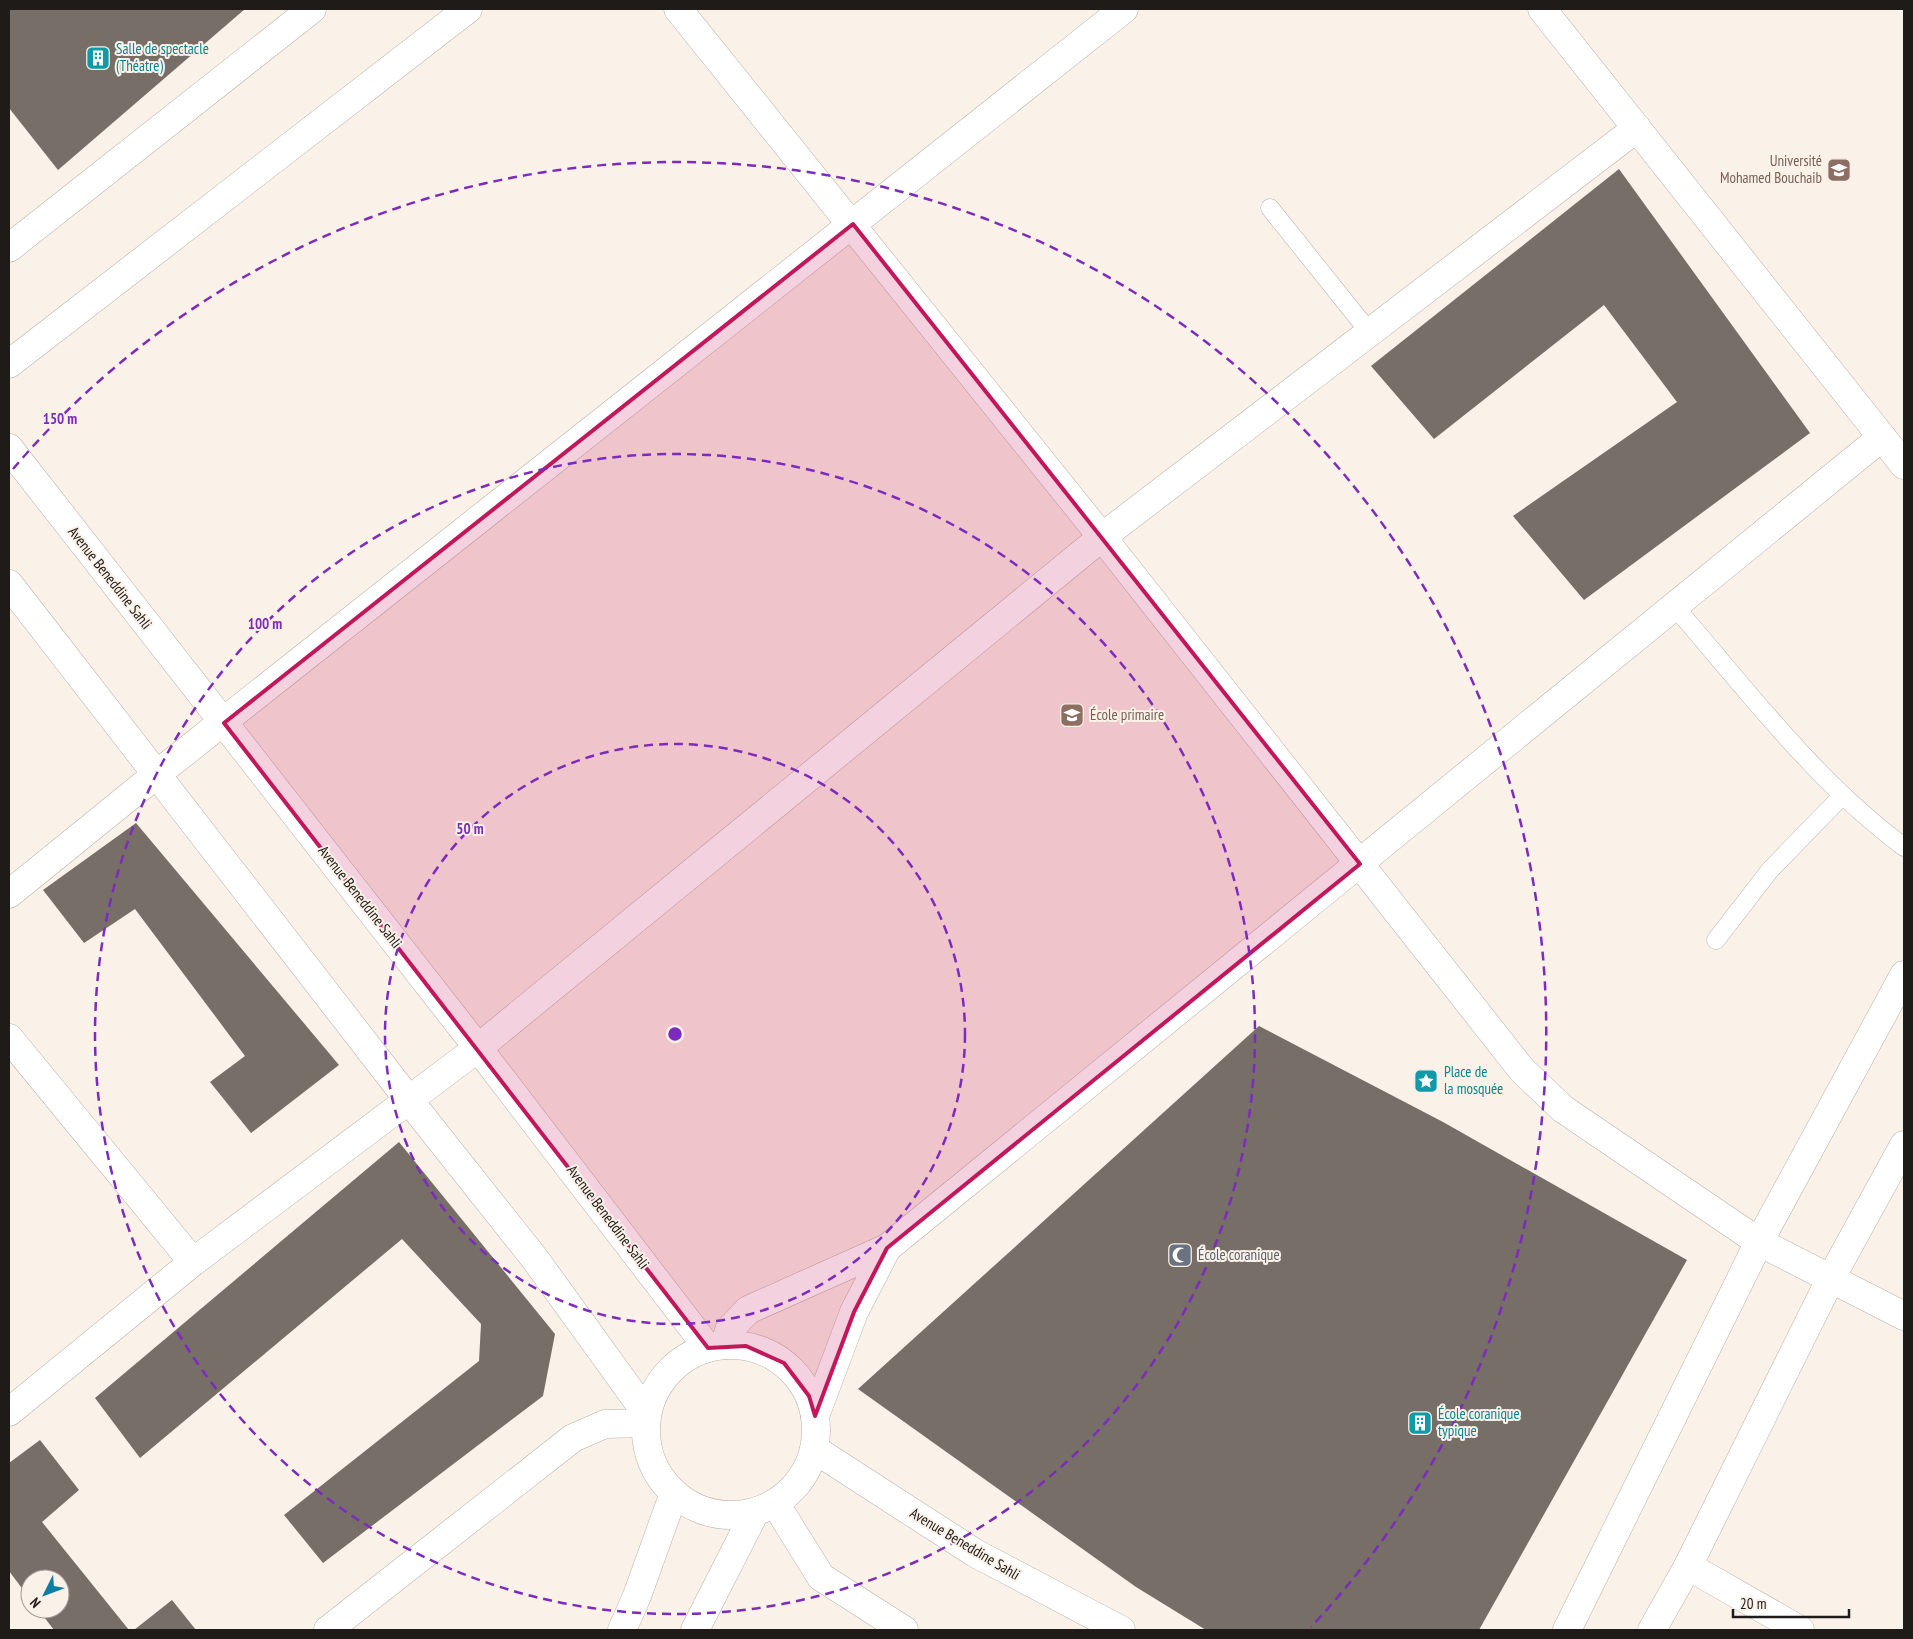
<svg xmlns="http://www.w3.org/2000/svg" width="1913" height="1639" viewBox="0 0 1913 1639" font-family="'PT Sans Narrow',sans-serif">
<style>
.building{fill:#766e67}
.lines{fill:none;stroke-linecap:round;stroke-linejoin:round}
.lane-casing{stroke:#b9b1a8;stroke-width:19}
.street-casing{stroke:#b9b1a8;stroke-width:29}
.secondary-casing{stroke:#b9b1a8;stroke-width:29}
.primary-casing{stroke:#b9b1a8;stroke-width:29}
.lane{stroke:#fff;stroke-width:18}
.street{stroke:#fff;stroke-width:28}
.secondary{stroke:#fff;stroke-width:28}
.primary{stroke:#fff;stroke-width:28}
.marked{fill:#c2185b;fill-opacity:0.2;stroke:#c2185b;stroke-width:4;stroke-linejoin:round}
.ring{fill:none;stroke:#7b2cbf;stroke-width:2.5;stroke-dasharray:9 6}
.labels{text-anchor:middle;stroke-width:4;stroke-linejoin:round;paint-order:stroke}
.culture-label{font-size:15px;fill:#0d838f;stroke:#faf1e8;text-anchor:start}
.education-label{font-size:15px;fill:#785e54;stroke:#faf1e8;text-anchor:end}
.street-label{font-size:15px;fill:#1e1b18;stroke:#faf1e8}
.worship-label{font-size:15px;fill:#5b616d;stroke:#faf1e8;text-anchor:start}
.centre{fill:#7b2cbf;stroke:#faf1e8;stroke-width:2.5}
.ring-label{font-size:15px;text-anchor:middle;font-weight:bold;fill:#7b2cbf;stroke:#faf1e8;stroke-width:4;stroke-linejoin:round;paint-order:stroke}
</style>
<rect width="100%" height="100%" fill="#faf1e8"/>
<!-- building -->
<g class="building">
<path d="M9,9h236l-187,161 -49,-62z"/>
<path d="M1619,169l191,264 -226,167 -71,-84 164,-114 -73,-97 -170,134 -63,-73z"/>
<path d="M136,823l203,242 -88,68 -41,-51 35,-26 -110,-147 -51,34 -41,-53z"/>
<path d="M1259,1026l184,96 244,138 -208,370h-273l-70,-43 -278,-198z"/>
<path d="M399,1142l156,192 -12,62 -220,167 -39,-48 195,-154 2,-37 -79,-85 -262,219 -45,-60z"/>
<path d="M40,1440l39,50 -37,32 87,108h-75l-16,-21h22v-30h-30v20l-21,-28v-108z"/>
<path d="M172,1600l24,30h-62z"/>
</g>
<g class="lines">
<!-- lane casing -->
<g class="lane-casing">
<g id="lane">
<path d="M1270,208l100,125"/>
<path d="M1675,607c72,83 140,174 229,240"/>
<path d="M1716,940l54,-70 72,-74"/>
</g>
</g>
<!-- street casing -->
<g class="street-casing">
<g id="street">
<path d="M678,9l424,528 420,533 41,39 196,133 145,74"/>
<path d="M1542,9l362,456"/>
<path d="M9,248l303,-239"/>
<path d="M9,364l459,-355"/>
<path d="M9,894l148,-120 967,-765"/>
<path d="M9,1038l184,224"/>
<path d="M725,1345l4,-15 19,-20 139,-62 995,-811"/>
<path d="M9,1412l184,-150 285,-214 624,-511 535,-409"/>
<path d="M815,1416l39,-104 33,-64"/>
<path d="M1688,1566l112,64"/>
<path d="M328,1630l245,-192 32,-14 41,-1"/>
</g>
</g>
<!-- secondary casing -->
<g class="secondary-casing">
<g id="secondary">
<path d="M9,448l469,600 230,300"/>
<path d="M9,584l399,515 127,160 112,155"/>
<circle cx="731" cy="1430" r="85"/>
<path d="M814,1449l161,104 146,77"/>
<path d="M775,1503l46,74 83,53"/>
<path d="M622,1630l15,-34 37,-103"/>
<path d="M695,1630l60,-118"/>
</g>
</g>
<!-- primary casing -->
<g class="primary-casing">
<g id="primary">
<path d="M1567,1630l192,-388 145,-267"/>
<path d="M1652,1630l36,-64 143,-288 73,-133"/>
</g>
</g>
<!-- lane -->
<use href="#lane" class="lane"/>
<!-- street -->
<use href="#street" class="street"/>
<!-- secondary -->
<use href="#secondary" class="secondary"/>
<!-- primary -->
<use href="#primary" class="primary"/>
</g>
<!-- marked area -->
<path class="marked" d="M853,224l507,640 -473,384 -33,64 -39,104 -6,-20 -25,-33 -38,-17 -38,2 -484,-625z"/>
<!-- distance rings -->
<g class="ring">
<circle cx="675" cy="1034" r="290"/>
<circle cx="675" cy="1034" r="580"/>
<path d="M13 469A870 870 0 1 1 1311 1627"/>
</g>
<!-- icons -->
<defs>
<g id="building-square" transform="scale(1.25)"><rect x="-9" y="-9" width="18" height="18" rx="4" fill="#0f9aa8" stroke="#faf1e8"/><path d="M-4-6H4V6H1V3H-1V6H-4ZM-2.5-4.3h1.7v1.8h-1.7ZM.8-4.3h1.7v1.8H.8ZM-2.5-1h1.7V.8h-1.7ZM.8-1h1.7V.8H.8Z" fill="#fff"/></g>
<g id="university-square" transform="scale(1.25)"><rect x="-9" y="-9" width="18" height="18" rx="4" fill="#8d6e63" stroke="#faf1e8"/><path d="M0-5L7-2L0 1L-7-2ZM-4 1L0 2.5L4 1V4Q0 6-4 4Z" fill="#fff"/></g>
<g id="school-square" transform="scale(1.25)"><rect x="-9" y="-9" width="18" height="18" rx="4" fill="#8d6e63" stroke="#faf1e8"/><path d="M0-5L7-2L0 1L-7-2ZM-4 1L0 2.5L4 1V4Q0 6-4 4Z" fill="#fff"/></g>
<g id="sight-square" transform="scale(1.25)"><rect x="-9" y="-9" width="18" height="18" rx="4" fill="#0f9aa8" stroke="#faf1e8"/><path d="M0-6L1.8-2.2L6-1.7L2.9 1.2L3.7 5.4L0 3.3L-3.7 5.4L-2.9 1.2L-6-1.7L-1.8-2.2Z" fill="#fff"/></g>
<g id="mosque-square" transform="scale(1.25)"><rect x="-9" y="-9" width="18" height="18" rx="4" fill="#6b7280" stroke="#faf1e8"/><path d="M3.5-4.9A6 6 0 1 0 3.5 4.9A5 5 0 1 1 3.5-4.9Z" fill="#fff"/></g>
</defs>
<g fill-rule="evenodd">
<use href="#building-square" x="98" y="58"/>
<use href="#university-square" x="1839" y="170"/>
<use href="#school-square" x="1072" y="715"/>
<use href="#sight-square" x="1426" y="1081"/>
<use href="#mosque-square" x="1180" y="1255"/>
<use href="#building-square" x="1420" y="1423"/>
</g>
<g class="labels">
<!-- culture labels -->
<g class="culture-label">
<text x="116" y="54">Salle de spectacle<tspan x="116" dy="17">(Théatre)</tspan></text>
<text x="1444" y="1077">Place de<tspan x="1444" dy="17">la mosquée</tspan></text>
<text x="1438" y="1419">École coranique<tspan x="1438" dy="17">typique</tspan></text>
</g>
<!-- education labels -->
<g class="education-label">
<text x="1822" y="166">Université<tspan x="1822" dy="17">Mohamed Bouchaib</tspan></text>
<text x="1090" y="720" text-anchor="start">École primaire</text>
</g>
<!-- street labels -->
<g class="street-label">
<text transform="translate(110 578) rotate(52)" y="5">Avenue Beneddine Sahli</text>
<text transform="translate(360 897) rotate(52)" y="5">Avenue Beneddine Sahli</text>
<text transform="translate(608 1217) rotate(53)" y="5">Avenue Beneddine Sahli</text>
<text transform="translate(965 1544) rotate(31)" y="5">Avenue Beneddine Sahli</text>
</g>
<!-- worship labels -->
<g class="worship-label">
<text x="1198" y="1260">École coranique</text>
</g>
</g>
<circle cx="675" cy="1034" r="8" class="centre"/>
<g class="ring-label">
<text x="60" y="424">150 m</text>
<text x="265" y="629">100 m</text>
<text x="470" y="834">50 m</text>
</g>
<!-- border -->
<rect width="1913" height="1639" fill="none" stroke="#1e1b18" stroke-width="20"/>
<!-- north arrow -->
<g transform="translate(45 1594) rotate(228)"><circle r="24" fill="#faf1e8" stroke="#a29b95"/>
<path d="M0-4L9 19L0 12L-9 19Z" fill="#0e7da6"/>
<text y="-8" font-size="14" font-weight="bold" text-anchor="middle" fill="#1e1b18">N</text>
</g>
<!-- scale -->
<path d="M1733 1609v8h116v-8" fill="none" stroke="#1e1b18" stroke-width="2.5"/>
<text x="1740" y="1609" font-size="15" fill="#1e1b18" stroke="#faf1e8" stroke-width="4" paint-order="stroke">20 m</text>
</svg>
